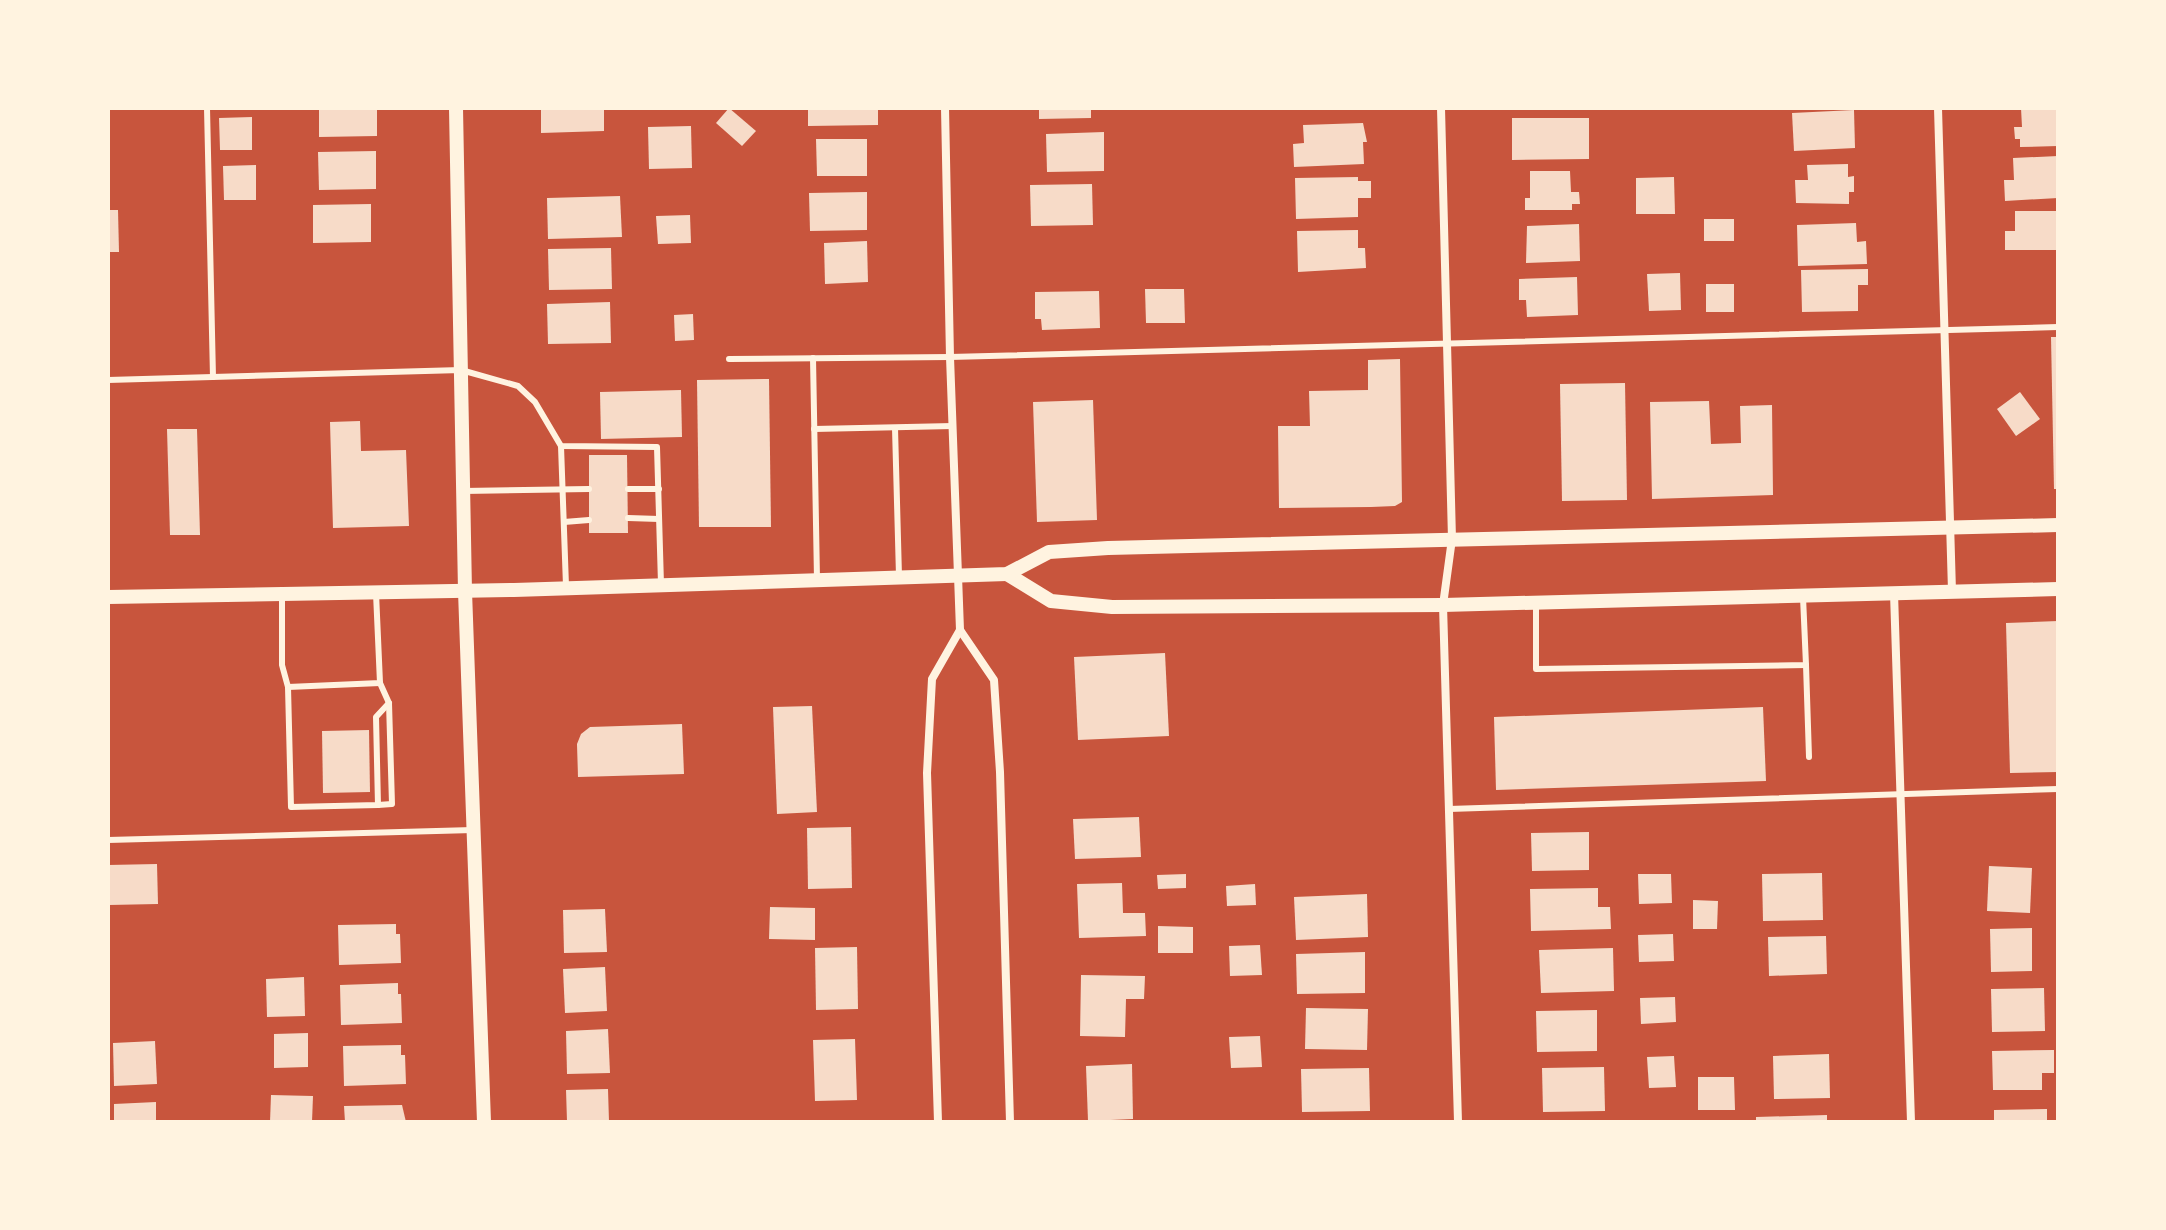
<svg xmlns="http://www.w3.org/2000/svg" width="2166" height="1230" viewBox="0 0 2166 1230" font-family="Inter,sans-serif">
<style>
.building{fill:#f7dbc8}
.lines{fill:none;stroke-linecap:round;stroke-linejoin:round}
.service{stroke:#fff3e0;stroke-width:6}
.minor{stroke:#fff3e0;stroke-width:8}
.tertiary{stroke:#fff3e0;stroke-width:14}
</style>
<rect width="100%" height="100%" fill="#c8553d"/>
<!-- building -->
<g class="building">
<path d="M319,108h58v28l-58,1z"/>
<path d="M541,108h63v23l-63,2z"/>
<path d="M729,108l27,23 -14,15 -26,-23z"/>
<path d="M808,108h70v17l-70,1z"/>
<path d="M1039,108h52v10l-52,1z"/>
<path d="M2021,108h37v38l-38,1v-8h-5l-1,-12h8z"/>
<path d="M1854,110l1,38 -61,3 -2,-38z"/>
<path d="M252,117v33h-32l-1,-32z"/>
<path d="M1512,118h77v41l-77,1z"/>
<path d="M1363,123l4,19h-4l1,22 -70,3 -1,-23 11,-1 -1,-18z"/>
<path d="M691,126l1,42 -43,1 -1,-42z"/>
<path d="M1104,132v39l-57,1 -1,-38z"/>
<path d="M816,139h51v37h-50z"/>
<path d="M376,151v38l-57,1 -1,-38z"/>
<path d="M2058,156v42l-53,3 -1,-21h10l-1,-22z"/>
<path d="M1848,164v13l6,-1v16h-5v12l-53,-1 -1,-23h13l-1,-15z"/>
<path d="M256,165v35h-32l-1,-34z"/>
<path d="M1530,171h40l1,21h8l1,12h-8v6h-47v-12h5z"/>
<path d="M1358,177v4h13v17h-13v19l-62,2 -1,-41z"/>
<path d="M1674,177l1,37h-39v-36z"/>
<path d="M1092,184l1,41 -62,1 -1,-41z"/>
<path d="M867,192v38l-57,1 -1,-38z"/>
<path d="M620,196l2,41 -74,2 -1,-41z"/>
<path d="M371,204v38l-58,1v-38z"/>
<path d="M108,210h10l1,42h-11z"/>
<path d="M2015,211h43v39h-53v-19h10z"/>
<path d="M690,215l1,28 -33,1 -2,-28z"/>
<rect x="1704" y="219" width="30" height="22"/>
<path d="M1856,223l1,19 9,-1 1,23 -69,2 -1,-41z"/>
<path d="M1579,224l1,37 -54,2 1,-37z"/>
<path d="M1358,230v18h7l1,20 -68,4 -1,-41z"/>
<path d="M867,241l1,41 -43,2 -1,-41z"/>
<path d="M611,248l1,41 -63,1 -1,-41z"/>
<path d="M1868,269v16h-10v26l-56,1 -1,-42z"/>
<path d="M1680,273l1,37 -32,1 -2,-37z"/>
<path d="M1577,277l1,38 -51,2 -1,-17h-7v-21z"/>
<rect x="1706" y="284" width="28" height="28"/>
<path d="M1145,289h39l1,34h-39z"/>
<path d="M1099,291l1,37 -58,2 -1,-11h-6v-27z"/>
<path d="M610,302l1,41 -63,1 -1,-40z"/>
<path d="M693,314l1,26 -19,1 -1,-26z"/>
<path d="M2051,337h7v152h-4z"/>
<path d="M1400,359l2,143 -7,4 -24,1 -92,1 -1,-82h32l-1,-35 59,-1v-30z"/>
<path d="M769,379l2,148h-72l-2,-147z"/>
<path d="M1625,383l2,117 -65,1 -2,-117z"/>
<path d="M681,390l1,47 -81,2 -1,-47z"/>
<path d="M2020,392l20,27 -24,17 -19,-27z"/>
<path d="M1093,400l4,120 -60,2 -4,-120z"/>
<path d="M1709,401l2,43 30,-1 -1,-37 32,-1 1,90 -121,4 -2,-97z"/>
<path d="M360,421l1,30 45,-1 3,76 -76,2 -3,-106z"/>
<path d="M167,429h30l3,106h-30z"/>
<path d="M589,455h38l1,78h-39z"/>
<path d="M2058,621v151l-48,1 -4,-150z"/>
<path d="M1165,653l4,83 -91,4 -4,-83z"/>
<path d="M812,706l5,106 -40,2 -4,-107z"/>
<path d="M1763,707l3,74 -270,9 -2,-73z"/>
<path d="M682,724l2,50 -106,3 -1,-33 4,-10 9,-7z"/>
<path d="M369,730l1,62 -47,1 -1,-62z"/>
<path d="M1139,817l2,40 -66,2 -2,-40z"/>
<path d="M851,827l1,61 -44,1 -1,-61z"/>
<path d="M1589,832v38l-57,1 -1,-38z"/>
<path d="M157,864l1,40 -49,1 -1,-40z"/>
<path d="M1989,866l43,2 -2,45 -43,-2z"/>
<path d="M1822,873l1,47 -60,1 -1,-47z"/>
<path d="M1186,874v14l-28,1 -1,-14z"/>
<path d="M1638,874h33l1,29 -33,1z"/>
<path d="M1122,883l1,30h22l1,23 -67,2 -2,-54z"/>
<path d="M1255,884l1,21 -29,1 -1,-20z"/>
<path d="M1598,888v19h12l1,22 -80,2 -1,-42z"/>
<path d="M1367,894l1,43 -72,3 -2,-43z"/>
<path d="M1693,900l25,1 -1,28h-24z"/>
<path d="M770,907l45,1v32l-46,-1z"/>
<path d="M605,909l2,43 -43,1 -1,-43z"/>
<path d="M396,924v10h4l1,29 -62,2 -1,-40z"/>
<path d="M1158,926l35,1v26h-35z"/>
<path d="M2032,928v43l-41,1 -1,-43z"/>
<path d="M1673,934l1,27 -35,1 -1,-27z"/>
<path d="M1826,936l1,38 -58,2 -1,-39z"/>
<path d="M1260,945l2,30 -32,1 -1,-30z"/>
<path d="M857,947l1,62 -42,1 -1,-62z"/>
<path d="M1613,948l1,43 -73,2 -2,-43z"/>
<path d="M1365,952v41l-68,1 -1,-40z"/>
<path d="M605,967l2,44 -42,2 -2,-44z"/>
<path d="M1081,975l64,1 -1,23h-18l-1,38 -45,-1z"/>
<path d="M304,977l1,39 -38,1 -1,-38z"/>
<path d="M398,983v11h3l1,29 -61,2 -1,-40z"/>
<path d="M2044,988l1,43 -53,1 -1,-43z"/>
<path d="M1675,997l1,25 -35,2 -1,-26z"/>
<path d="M1306,1008l62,1 -1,41 -62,-1z"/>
<path d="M1597,1010v41l-60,1 -1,-41z"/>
<path d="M608,1029l2,44 -43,1 -1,-43z"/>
<path d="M308,1033v34l-34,1v-34z"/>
<path d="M1260,1036l2,31 -31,1 -2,-31z"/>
<path d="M855,1039l2,61 -42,1 -2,-61z"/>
<path d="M155,1041l2,43 -43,2 -1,-43z"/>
<path d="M401,1045v10h4l1,29 -62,2 -1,-40z"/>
<path d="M2054,1050v23h-12v17h-49l-1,-39z"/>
<path d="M1829,1054l1,44 -56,1 -1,-43z"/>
<path d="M1674,1056l2,31 -27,1 -2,-31z"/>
<path d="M1132,1064l1,55 -45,2 -2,-55z"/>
<path d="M1604,1067l1,44 -62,1 -1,-44z"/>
<path d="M1369,1068l1,43 -68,1 -1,-43z"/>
<path d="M1698,1077h36l1,33h-37z"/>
<path d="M608,1089l1,33h-42l-1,-32z"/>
<path d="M271,1095l42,1 -1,26h-42z"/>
<path d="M156,1102v20h-42v-18z"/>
<path d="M402,1105l4,17h-61l-1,-16z"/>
<path d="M2047,1109v13h-53v-12z"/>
<path d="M1827,1115v7h-71v-5z"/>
</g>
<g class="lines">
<!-- service -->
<g class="service">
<path d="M207,108l6,269"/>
<path d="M813,358l4,221"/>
<path d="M729,359l221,-2 1108,-30"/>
<path d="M108,380l353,-10 57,16 17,16 26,44 96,1 4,137"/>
<path d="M895,428l4,148"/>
<path d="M814,429l139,-3"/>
<path d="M561,446l5,140"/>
<path d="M628,489h31"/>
<path d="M463,491l126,-2"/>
<path d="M628,518l31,1"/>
<path d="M564,522l25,-2"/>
<path d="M282,595v70l6,22 92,-4 -4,-90"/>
<path d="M1536,603v66l270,-4 -3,-68"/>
<path d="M1806,665l3,92"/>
<path d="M288,687l3,120 87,-2 14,-1 -3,-101 -9,-20"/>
<path d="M378,805l-2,-88 13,-14"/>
<path d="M1449,809l609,-20"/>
<path d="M108,840l365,-10"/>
</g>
<!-- minor -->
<g class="minor">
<path d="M945,108l5,249 10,273 34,50 6,92 10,350"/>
<path d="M1441,108l11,431 -9,66 15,517"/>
<path d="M1938,108l14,483"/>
<path d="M1894,593l17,529"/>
<path d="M938,1122l-11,-349 5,-94 28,-49"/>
</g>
<!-- tertiary -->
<g class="tertiary">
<path d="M456,108l9,483 19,531"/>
<path d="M1007,574l44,27 61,6 331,-2 615,-16"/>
<path d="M108,597l406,-7 493,-16 42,-22 59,-4 950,-23"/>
</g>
</g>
<!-- border -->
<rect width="2166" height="1230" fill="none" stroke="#fff3e0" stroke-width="220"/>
</svg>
